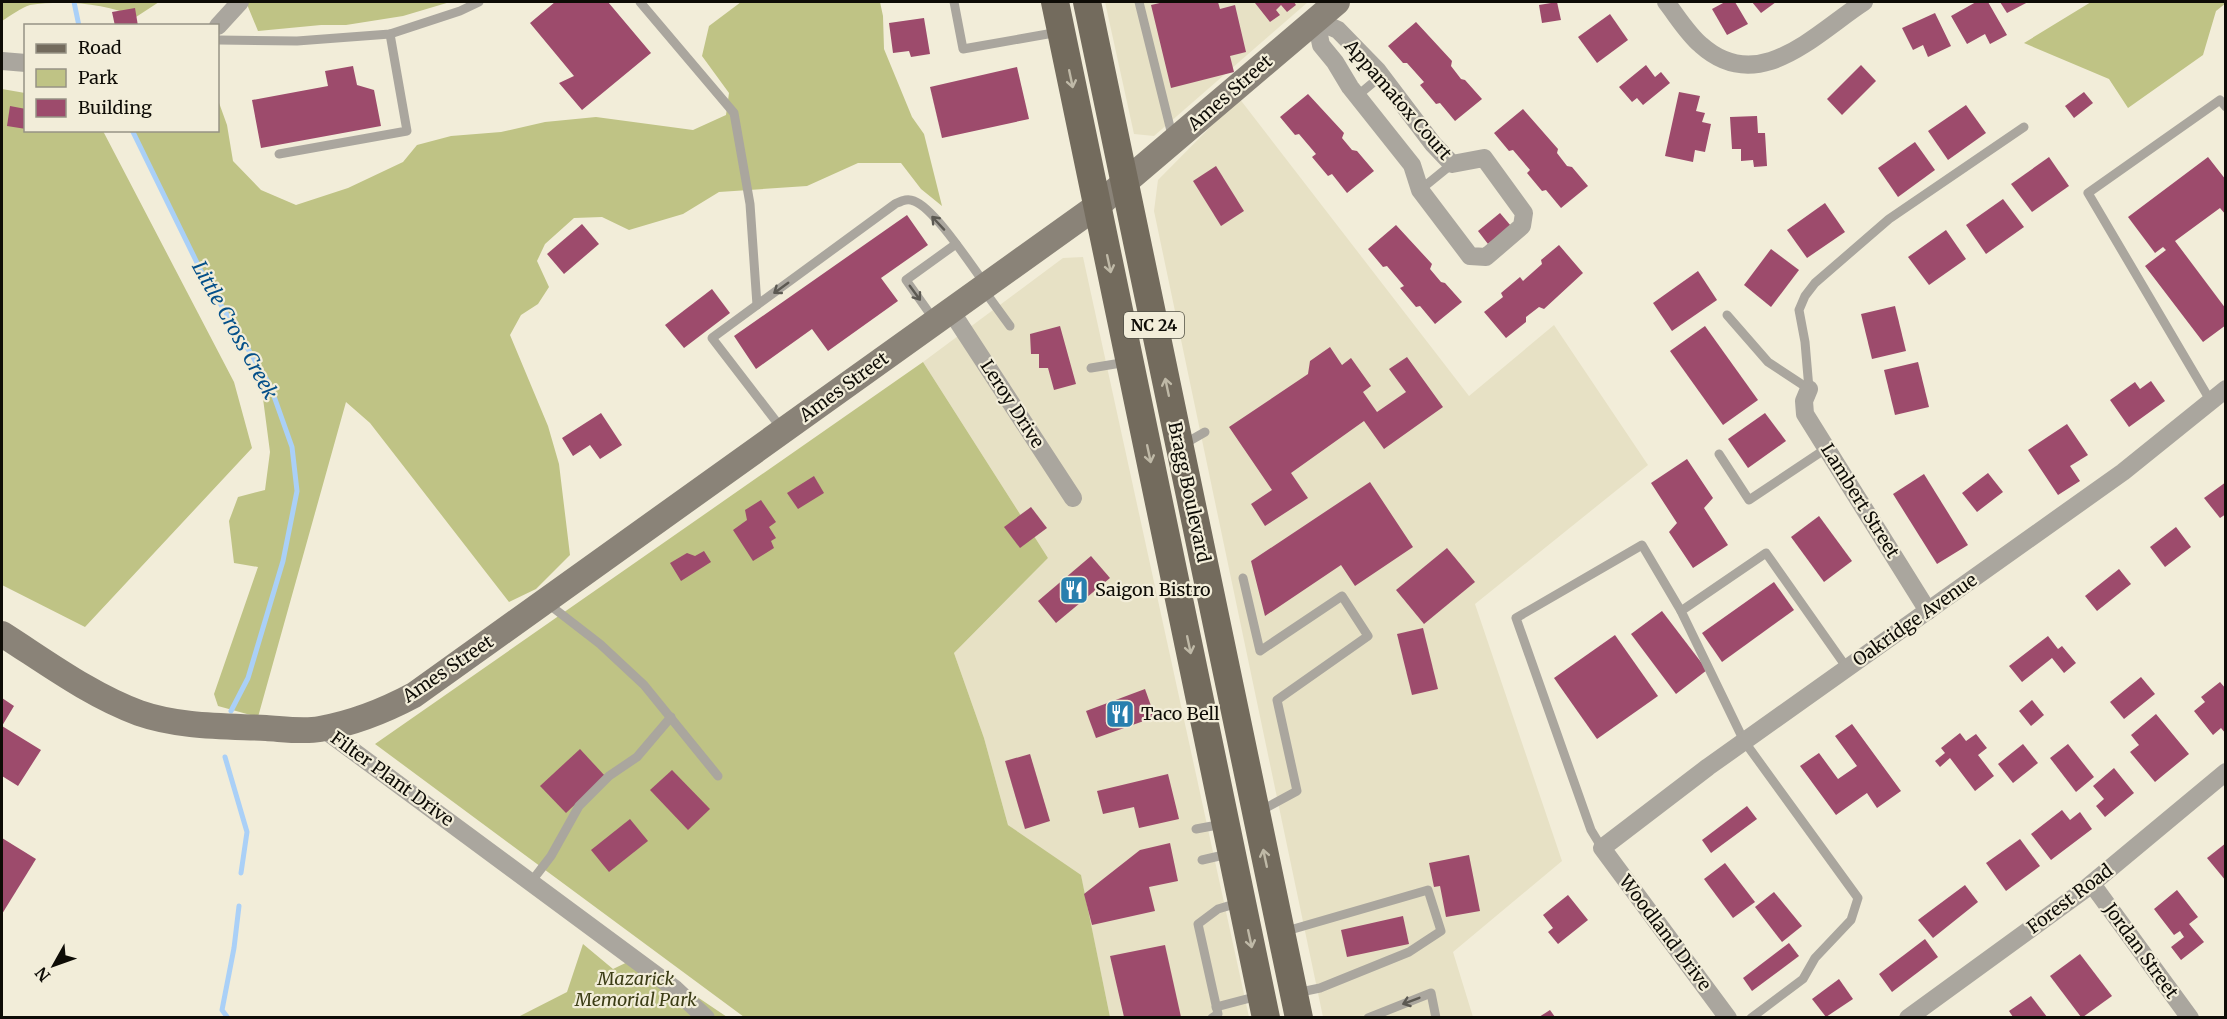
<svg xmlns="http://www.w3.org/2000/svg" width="2227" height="1019" viewBox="0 0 2227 1019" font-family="Merriweather,serif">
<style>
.built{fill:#e7e1c5}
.green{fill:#bfc385}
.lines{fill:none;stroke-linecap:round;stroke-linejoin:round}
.stream{stroke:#aad0f7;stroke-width:5}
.building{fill:#9d4b6c}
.lane{stroke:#aaa69e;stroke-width:9}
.street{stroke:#aaa69e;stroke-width:18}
.secondary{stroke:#8a8378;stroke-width:26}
.primary{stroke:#736b5d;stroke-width:28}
.oneway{stroke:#bfb9a7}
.oneway2{stroke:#5c5952}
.labels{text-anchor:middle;stroke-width:4.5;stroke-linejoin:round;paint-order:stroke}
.shield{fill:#f2edd9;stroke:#525045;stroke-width:1.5}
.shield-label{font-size:16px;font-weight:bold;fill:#0e0c06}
.street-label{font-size:18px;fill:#0e0c06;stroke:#f2edd9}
.poi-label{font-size:18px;fill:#0e0c06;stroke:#f2edd9;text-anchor:start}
.park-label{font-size:18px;font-style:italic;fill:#3b3c15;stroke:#f2edd9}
.water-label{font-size:20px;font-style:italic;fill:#034f89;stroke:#f2edd9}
</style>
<rect width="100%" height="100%" fill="#f2edd9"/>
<!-- built -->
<g class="built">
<path d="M1105,2h203l-154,134 -20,-2z"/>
<path d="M1239,98l230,298 85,-71 94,140 -173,139 87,257 -109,91 20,65h-150l-169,-806 4,-31z"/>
<path d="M1083,257l166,760h-139l-29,-141 -73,-51 -24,-87 -30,-85 94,-95 -125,-196 140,-104z"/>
</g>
<!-- green -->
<g class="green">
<path d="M2,2h157l-23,15c-30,-14 -73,-17 -106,-12 -9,3 -20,11 -28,16z"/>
<path d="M246,2h204l-47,14 -57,9h-25l-63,6z"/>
<path d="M741,2h139l3,14 1,33 28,68 12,17 18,72 -21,-17 -20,-26h-43l-51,23 -88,6 -36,22 -54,16 -27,-13 -28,1 -29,26 -8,17 12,26 -11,17 -17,11 -11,20 38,91 11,38 11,91 -34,34 -27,13 -139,-179 -24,-21 -88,315 -40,-11 -4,-12 44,-127 -24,-4 -5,-42 9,-24 27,-7 5,-38 -11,-84 -63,-108 -64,-129 86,-1v-30l9,25 6,36 28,29 35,15 52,-17 55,-26 14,-17 34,-9 50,-4 44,-10 51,-5 97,13 33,-15 3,-22 -27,-37 7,-30z"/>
<path d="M2091,2h134l1,1 -10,8 -13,44 -75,53 -19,-29 -85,-36z"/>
<path d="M2,89l23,4 1,37 77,1 131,251 18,66 -167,179 -83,-42z"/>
<path d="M923,362l125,196 -94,95 30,85 24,87 73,50 29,142h-366l-369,-273z"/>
<path d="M583,944l30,25 25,-12 89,60 -211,1 51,-26z"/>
</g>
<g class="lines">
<!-- stream -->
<g class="stream">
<path d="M74,2l5,24"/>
<path d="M132,130l72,147 66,108 22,62 5,44 -14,70 -35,117 -17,33"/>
<path d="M225,757l22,75 -6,41"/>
<path d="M228,1018l-6,-8 12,-62 5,-42"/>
</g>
</g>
<!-- building -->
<g class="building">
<path d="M555,2h53l43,51 -69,57 -23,-27 15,-7 -44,-53z"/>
<path d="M1164,2h54l2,7 15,-4 11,47 -16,4 4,16 -63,16 -20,-83z"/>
<path d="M1256,2h38l2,3 -9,7 -6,-7 -5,5 4,5 -10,7 -15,-19z"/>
<path d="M1557,2l4,18 -19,3 -3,-18z"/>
<path d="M1725,2h10l13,22 -21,11 -15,-26z"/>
<path d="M1752,2h24l-15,11z"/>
<path d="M1976,2h12l19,33 -17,9 -5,-10 -18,10 -16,-28z"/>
<path d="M2000,2h28l-21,11z"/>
<path d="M135,8l3,18h-23l-3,-14z"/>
<path d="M1935,13l16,33 -23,11 -5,-12 -10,5 -11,-22z"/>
<path d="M1610,14l18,26 -31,23 -19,-26z"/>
<path d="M924,18l6,36 -19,3 -2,-6 -16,2 -4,-30z"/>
<path d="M1416,22l36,39 -1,5 10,13 4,1 17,19 -27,22 -15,-18 -4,1 -16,-19 4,-3 -17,-19h-4l-15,-17z"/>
<path d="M1646,65l9,12 6,-5 9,11 -27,22 -6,-7 -5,4 -13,-15z"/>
<path d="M1861,65l15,16 -34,34 -15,-16z"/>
<path d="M353,66l4,19 17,5 7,36 -120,22 -9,-48 76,-14 -3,-15z"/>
<path d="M1017,67l12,52 -87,19 -12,-51z"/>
<path d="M1679,92l21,4 -4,15 9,2 -3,9 9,2 -6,28 -10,-2 -2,12 -28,-6z"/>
<path d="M2084,92l9,11 -19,15 -9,-12z"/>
<path d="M1308,94l36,39 -2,5 10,12 5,1 17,20 -27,22 -15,-19 -4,2 -16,-19 4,-3 -17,-20 -4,1 -15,-18z"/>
<path d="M1966,105l20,28 -38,27 -20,-29z"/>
<path d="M10,106l16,3v20l-19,-3z"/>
<path d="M1523,109l35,40 -1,4 10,13 5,1 16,19 -27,22 -15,-18 -4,1 -15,-18 3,-3 -17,-20 -4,1 -15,-18z"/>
<path d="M1757,116l1,17h7l2,33 -13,1 -1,-7 -12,1v-12h-9l-2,-32z"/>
<path d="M1915,142l20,28 -37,27 -20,-29z"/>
<path d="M2049,157l20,29 -37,26 -21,-28z"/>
<path d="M2208,157l18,23v35l-6,-7 -45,33 51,68v16l-23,17 -58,-76 21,-16 -3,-3 -8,6 -27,-36z"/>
<path d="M1216,166l28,45 -23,15 -28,-45z"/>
<path d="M2003,199l21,28 -38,27 -20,-29z"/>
<path d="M1825,203l20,29 -38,26 -20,-28z"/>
<path d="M1500,213l11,13 -23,18 -10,-13z"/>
<path d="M907,215l21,30 -47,33 17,23 -70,50 -16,-22 -56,40 -22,-33z"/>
<path d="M582,224l17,20 -35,30 -17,-20z"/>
<path d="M1396,225l36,39 -2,5 11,13 4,1 17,19 -27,22 -15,-18 -4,1 -16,-19 4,-2 -17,-20 -4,1 -15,-18z"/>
<path d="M1946,230l20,29 -37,26 -21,-28z"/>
<path d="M1559,245l24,28 -39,36 -5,-2 -13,10v5l-20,16 -22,-26 19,-15 -2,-4 19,-16 3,4 19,-17 -1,-4z"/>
<path d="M1771,249l28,21 -28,37 -27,-22z"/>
<path d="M1698,271l19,29 -45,31 -19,-28z"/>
<path d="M712,289l18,24 -46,35 -19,-23z"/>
<path d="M1895,306l11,45 -34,8 -11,-45z"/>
<path d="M1060,326l16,58 -22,6 -6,-22h-9v-14h-8l-1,-20z"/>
<path d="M1705,326l53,74 -35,25 -53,-74z"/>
<path d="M1330,347l12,18 9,-7 20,28 -8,6 14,20 29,-20 -17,-23 18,-12 36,50 -59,42 -20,-28 -73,52 17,25 -43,28 -14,-22 21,-14 -43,-63 79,-53 2,-13z"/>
<path d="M1918,362l11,45 -34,8 -11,-45z"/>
<path d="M2151,381l14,20 -36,26 -19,-27 25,-18 5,7z"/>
<path d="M601,413l21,32 -22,14 -10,-14 -17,11 -11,-18z"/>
<path d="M1765,413l21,28 -38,27 -20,-29z"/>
<path d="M2067,424l21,31 -18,11 10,15 -22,14 -30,-45z"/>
<path d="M1687,459l26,39 -9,10 24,37 -35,23 -24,-36 8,-9 -26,-40z"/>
<path d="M1988,473l15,19 -26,20 -15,-19z"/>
<path d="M1924,474l44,71 -31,19 -44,-70z"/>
<path d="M814,476l10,17 -26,16 -11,-16z"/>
<path d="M1370,482l43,65 -58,39 -14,-21 -76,51 -14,-55z"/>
<path d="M2226,482v32l-6,4 -16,-20z"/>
<path d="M761,500l15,22 -7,5 7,11 -5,3 3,7 -21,13 -20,-31 14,-10 -2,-10z"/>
<path d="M1031,507l16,21 -27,20 -16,-21z"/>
<path d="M1819,516l33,45 -28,21 -33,-45z"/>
<path d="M2176,527l15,20 -26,20 -15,-20z"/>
<path d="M1447,548l28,34 -51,42 -28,-34z"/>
<path d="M704,551l7,11 -30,19 -11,-18 17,-10 8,3z"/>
<path d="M1091,556l19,22 -54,45 -18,-22z"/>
<path d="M2119,569l12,15 -34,27 -12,-15z"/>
<path d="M1774,582l20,28 -72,52 -20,-29z"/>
<path d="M1662,611l45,59 -31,24 -45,-60z"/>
<path d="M1423,628l15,61 -26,6 -15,-61z"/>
<path d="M1615,635l43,61 -61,43 -43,-61z"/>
<path d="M2048,636l10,13 4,-3 14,17 -12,10 -12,-15 -30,24 -13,-16z"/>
<path d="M2141,677l14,17 -31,25 -14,-17z"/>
<path d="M2220,682l6,7v45l-5,-6 -8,7 -19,-24 11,-9 -4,-5z"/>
<path d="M1145,689l10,28 -59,21 -10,-27z"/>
<path d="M2,698l12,8 -12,20 39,24 -23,36 -16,-10z"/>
<path d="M2032,700l12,15 -13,11 -12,-15z"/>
<path d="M2156,714l33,40 -34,28 -25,-30 9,-7 -8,-10z"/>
<path d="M1852,724l49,67 -24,17 -10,-15 -31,22 -36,-49 19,-13 19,26 19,-13 -22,-30z"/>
<path d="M1960,733l6,8 10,-7 11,14 -9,7 16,21 -19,15 -25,-33 -10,9 -5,-6 10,-8 -4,-5z"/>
<path d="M2023,744l15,19 -25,20 -15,-19z"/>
<path d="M2068,744l26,33 -18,15 -26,-34z"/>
<path d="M580,749l25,27 -39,37 -26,-27z"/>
<path d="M1030,754l20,67 -25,8 -20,-68z"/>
<path d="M2114,768l20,25 -29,24 -9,-11 8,-7 -11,-13z"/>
<path d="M672,770l38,39 -22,21 -38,-40z"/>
<path d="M1168,774l11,45 -40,9 -5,-21 -31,7 -6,-23z"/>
<path d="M1747,806l10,13 -46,34 -9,-13z"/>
<path d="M2062,810l8,10 10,-8 12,17 -41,31 -20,-26z"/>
<path d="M630,819l18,22 -39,31 -18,-22z"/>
<path d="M2,838l34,21 -34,55z"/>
<path d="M2020,839l20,27 -34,25 -20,-28z"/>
<path d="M1170,843l8,38 -29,6 6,24 -63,14 -8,-31 56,-44z"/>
<path d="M2226,843v38l-19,-23z"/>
<path d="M1469,855l11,56 -34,6 -6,-31 -6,1 -5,-24z"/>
<path d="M1725,863l30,39 -22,16 -29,-39z"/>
<path d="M1965,885l13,17 -45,36 -15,-18z"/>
<path d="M2177,890l21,27 -9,7 15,18 -23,18 -10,-13 13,-10 -4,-6 -6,4 -20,-26z"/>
<path d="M1774,892l28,34 -20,16 -27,-35z"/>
<path d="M1568,895l20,25 -30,24 -10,-12 5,-4 -10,-13z"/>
<path d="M1403,916l6,28 -62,13 -6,-27z"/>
<path d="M1925,939l13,18 -46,35 -13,-18z"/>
<path d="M1789,943l10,13 -47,35 -9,-13z"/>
<path d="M1165,945l16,72h-57l-14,-61z"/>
<path d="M2080,954l32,42 -29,21h-2l-31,-41z"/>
<path d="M1839,979l14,20 -27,18 -14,-18z"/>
<path d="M2031,996l16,21h-34l-4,-6z"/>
<path d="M1550,1010l5,7h-16z"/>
</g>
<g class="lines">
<!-- lane -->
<g class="lane">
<path d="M640,2l94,111 16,91 7,101"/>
<path d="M954,2l9,47 96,-17"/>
<path d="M1139,2l34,137"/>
<path d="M218,40l79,1 93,-7 70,-23 19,-9"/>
<path d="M1357,96l24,-20"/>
<path d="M279,154l128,-23 -17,-97"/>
<path d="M1420,190l32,-26"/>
<path d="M983,289l27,37"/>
<path d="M1727,315l41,47 41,27"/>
<path d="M935,321l-29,-41 50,-36"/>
<path d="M1091,368l36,-6"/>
<path d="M1809,389l-4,-47 -6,-32 6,-14 10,-13 74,-64 135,-92"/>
<path d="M2210,400l-122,-207 132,-93 6,7"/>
<path d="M782,429l-70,-91 183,-134c7,-3 12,-6 19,-3 20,7 57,64 71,83"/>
<path d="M1184,444l21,-12"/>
<path d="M1719,454l30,46 78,-52"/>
<path d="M1243,578l17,73 82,-55 26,40 -91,64 20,91 -37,20"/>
<path d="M547,603l53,41 44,41 74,91"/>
<path d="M1196,829l27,-5"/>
<path d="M1602,848l-11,-18 -75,-212 126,-73 39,66"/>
<path d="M1202,860l26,-6"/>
<path d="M531,882l20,-26 28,-50 30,-30 28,-19 34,-40"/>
<path d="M1283,932l145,-42 13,41 -32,21 -89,36 -24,5"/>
<path d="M1216,1007l42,-11"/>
<path d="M1212,1018l6,-4 -20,-90 20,-15 20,-6"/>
<path d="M1368,1018l63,-25 5,25"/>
<path d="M1751,1018l52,-39 12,-21 36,-38 7,-22 -114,-157 -63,-130 85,-58 81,115"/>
</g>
<!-- street -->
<g class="street">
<path d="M1666,2c11,14 21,31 35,43 58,52 115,-12 163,-43"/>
<path d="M1316,20l22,10 39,40 56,74 19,20 32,-6 40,55 -2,13 -36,31 -16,-1 -50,-66 -8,-25 -62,-78 -15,-25 -14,-17z"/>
<path d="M218,26l22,-24"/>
<path d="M2,61l24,2"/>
<path d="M951,311l122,187"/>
<path d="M1809,389l-5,12 1,13 123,197"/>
<path d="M322,728l353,261 31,29"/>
<path d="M2092,884l98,134"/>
<path d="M1728,1018l-126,-170 106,-81 415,-295 103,-83"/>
<path d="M1908,1018l176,-128 142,-118"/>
</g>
<!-- secondary -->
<path class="secondary" d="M2,634c44,28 88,61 137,79 40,14 85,13 127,15 17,1 37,4 54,1 34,-6 64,-18 94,-34l683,-489 240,-204"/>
<!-- primary -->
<g class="primary">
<path d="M1055,2l211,1016"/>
<path d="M1087,2l212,1016"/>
</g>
</g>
<!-- one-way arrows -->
<defs><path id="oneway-shaft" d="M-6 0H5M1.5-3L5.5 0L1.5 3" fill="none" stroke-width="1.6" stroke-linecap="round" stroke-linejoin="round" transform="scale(1.5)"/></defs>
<g class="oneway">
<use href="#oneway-shaft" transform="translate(1071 79) rotate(78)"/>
<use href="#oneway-shaft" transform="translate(1109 264) rotate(78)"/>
<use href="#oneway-shaft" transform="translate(1167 387) rotate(-102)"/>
<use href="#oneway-shaft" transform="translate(1149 454) rotate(78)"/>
<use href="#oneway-shaft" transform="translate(1189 645) rotate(78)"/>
<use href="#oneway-shaft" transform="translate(1265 858) rotate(-102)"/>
<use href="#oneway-shaft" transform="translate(1250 939) rotate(78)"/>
</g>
<g class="oneway2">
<use href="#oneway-shaft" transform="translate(938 223) rotate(-133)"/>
<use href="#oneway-shaft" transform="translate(781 288) rotate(144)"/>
<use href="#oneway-shaft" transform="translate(915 293) rotate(54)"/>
<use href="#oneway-shaft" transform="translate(1411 1001) rotate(159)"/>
</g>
<!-- icons -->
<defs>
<g id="restaurant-square" transform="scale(1.5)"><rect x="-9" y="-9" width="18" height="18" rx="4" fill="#287fae" stroke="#f2edd9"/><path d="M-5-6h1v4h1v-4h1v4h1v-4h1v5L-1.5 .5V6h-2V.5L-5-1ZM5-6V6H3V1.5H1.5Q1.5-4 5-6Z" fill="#fff"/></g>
</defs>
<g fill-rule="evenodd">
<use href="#restaurant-square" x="1074" y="590"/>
<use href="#restaurant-square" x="1120" y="714"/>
</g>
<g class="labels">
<!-- shield labels -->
<rect class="shield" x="1124" y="312" width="60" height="26" rx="4.5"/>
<g class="shield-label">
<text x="1154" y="331">NC 24</text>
</g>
<!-- street labels -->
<g class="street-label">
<text transform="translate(1230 93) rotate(-41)" y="6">Ames Street</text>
<text transform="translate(1398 100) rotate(49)" y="6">Appamatox Court</text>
<text transform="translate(844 387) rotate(-36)" y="6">Ames Street</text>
<text transform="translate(1012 404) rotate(57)" y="6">Leroy Drive</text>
<text transform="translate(1189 492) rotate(78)" y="6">Bragg Boulevard</text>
<text transform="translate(1860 501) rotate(58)" y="6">Lambert Street</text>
<text transform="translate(1915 620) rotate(-35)" y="6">Oakridge Avenue</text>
<text transform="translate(448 669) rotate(-34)" y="6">Ames Street</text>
<text transform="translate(392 779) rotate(36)" y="6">Filter Plant Drive</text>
<text transform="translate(2070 899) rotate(-37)" y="6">Forest Road</text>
<text transform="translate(1665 933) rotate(53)" y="6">Woodland Drive</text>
<text transform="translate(2141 951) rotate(54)" y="6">Jordan Street</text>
</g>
<!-- poi labels -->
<g class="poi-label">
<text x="1095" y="596">Saigon Bistro</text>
<text x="1141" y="720">Taco Bell</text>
</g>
<!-- park labels -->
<g class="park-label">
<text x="636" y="985">Mazarick<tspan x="636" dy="21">Memorial Park</tspan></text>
</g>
<!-- water labels -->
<g class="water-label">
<text transform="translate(235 330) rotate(61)" y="7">Little Cross Creek</text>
</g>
</g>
<!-- border -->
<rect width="2227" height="1019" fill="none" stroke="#0e0c06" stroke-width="6"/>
<!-- legend -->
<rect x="24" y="24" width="195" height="108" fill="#f2edd9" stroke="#979385" stroke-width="1.5"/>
<rect x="36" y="44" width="30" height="9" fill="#736b5d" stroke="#979385" stroke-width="1.5"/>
<text x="78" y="54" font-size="18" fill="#0e0c06">Road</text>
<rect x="36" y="69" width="30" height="18" fill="#bfc385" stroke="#979385" stroke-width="1.5"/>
<text x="78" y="84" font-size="18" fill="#0e0c06">Park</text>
<rect x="36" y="99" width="30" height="18" fill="#9d4b6c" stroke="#979385" stroke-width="1.5"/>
<text x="78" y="114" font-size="18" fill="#0e0c06">Building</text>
<!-- north arrow -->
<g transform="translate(54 965) rotate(230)" stroke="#f2edd9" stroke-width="4.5" paint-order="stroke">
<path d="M0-4.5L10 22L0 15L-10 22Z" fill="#0e0c06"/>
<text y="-9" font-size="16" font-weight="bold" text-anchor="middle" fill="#0e0c06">N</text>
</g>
</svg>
